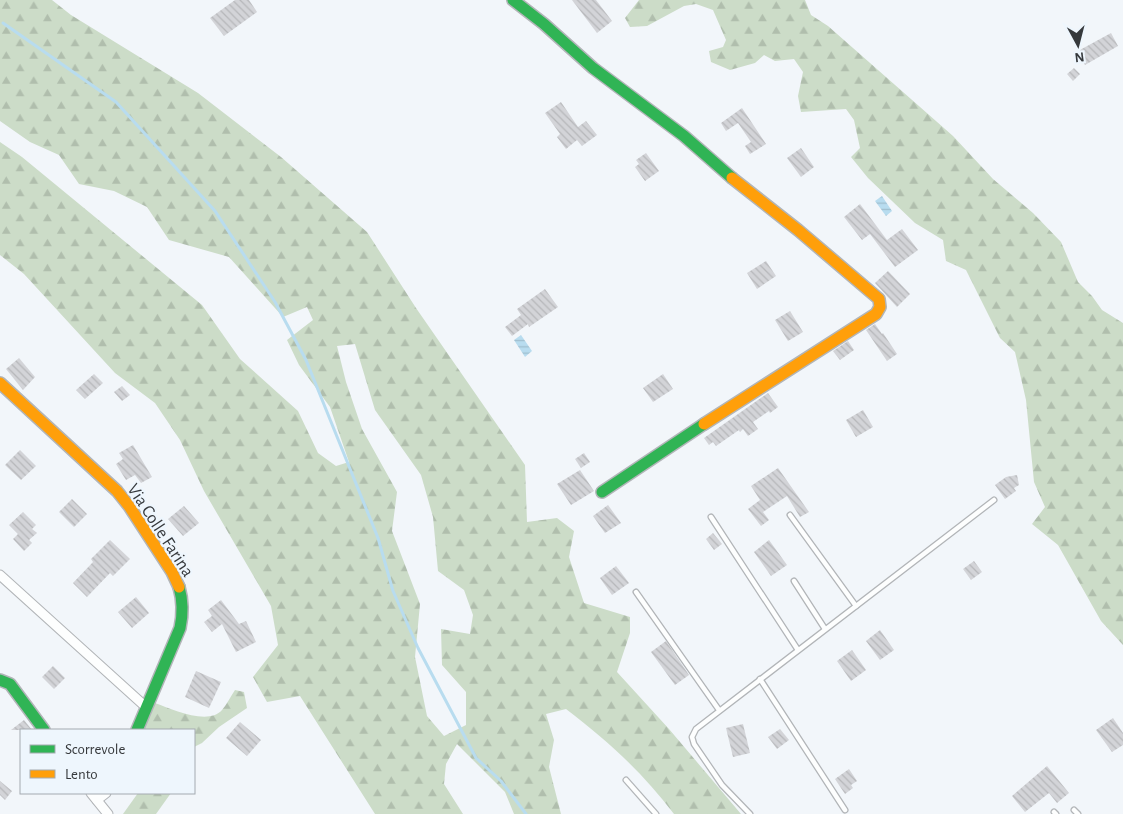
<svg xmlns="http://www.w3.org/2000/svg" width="1123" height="814" viewBox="0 0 1123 814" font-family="'Alegreya Sans',sans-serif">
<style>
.forest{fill:url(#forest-firs);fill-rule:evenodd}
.water{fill:url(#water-rules)}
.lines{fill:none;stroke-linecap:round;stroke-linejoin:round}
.stream{stroke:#b8dcef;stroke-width:3}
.building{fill:url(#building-back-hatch)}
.lane-casing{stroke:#b2b5b8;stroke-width:7}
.street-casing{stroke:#b2b5b8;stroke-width:11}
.fast-casing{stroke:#b2b5b8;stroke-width:14}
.slow-casing{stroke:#b2b5b8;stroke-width:14}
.lane{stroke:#fdfefe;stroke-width:4.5}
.street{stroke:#fdfefe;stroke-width:9}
.fast{stroke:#30b455;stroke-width:11}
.slow{stroke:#ff9f0a;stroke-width:11}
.labels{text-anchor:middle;stroke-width:4.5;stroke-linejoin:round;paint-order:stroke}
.street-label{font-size:18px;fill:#36393c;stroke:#eef6fd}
</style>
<defs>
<pattern id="forest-firs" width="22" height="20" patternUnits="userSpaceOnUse" patternTransform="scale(1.25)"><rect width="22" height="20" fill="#ccdcc8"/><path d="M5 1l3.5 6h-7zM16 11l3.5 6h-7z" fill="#b0bead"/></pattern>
<pattern id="water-rules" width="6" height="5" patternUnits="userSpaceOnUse" patternTransform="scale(1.25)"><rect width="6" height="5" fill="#b8dcef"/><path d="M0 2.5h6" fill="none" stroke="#9fbece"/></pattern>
<pattern id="building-back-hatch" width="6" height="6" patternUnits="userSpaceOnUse" patternTransform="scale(1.25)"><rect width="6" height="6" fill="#d3d4d8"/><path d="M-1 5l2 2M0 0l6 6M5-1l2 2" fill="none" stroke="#b6b7ba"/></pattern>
</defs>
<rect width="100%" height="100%" fill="#f2f6fa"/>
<!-- forest -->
<g class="forest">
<path d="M0,0h52l19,15 127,78 83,64 86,75 49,76 109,157 2,57 30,-4 17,13 -5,26 15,46 46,14v16l-13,39 52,57 72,85h-67c-32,-42 -66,-73 -108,-105l-20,5 8,26 -5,27 12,47h-47l-9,-22 -48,-48 -11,20 -2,20 19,30h-88l-75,-118 -33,6 -14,-25 25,-32 -7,-39 -67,-115 -24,-51 -25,-37 -40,-30 -91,-99 -24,-19v-113l22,15 180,148 38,54 58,52 20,42 18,13 13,-4 -19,-55 -31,-42 -12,-25 26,-20 -6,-13 -24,10 -54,-60 -60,-17 -22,-33 -33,-16 -35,-7 -20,-29 -29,-13 -30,-21zM355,344l20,66 46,65 12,42 5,54 26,19 9,25 -3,19 -29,-5 1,36 24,27v33l-22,11 -17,-20 -12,-59 5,-53 -28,-73 5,-39 -35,-63 -16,-47 -9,-36z"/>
<path d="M639,0h166l6,15 17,11 125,110 40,43 40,34 28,29 17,40 14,14 10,14 21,13v322l-22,-24 -43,-76 -26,-21 13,-17 -11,-25 -8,-82 -11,-48 -15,-14 -34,-68 -20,-9 -3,-21 -28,-17 -47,-45 -17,-21 9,-9 -6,-28 -8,-11 -45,3 -3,-16 5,-24 -9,-13 -19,2 -11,-6 -9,8 -25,7 -19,-8 -2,-11 14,-4 3,-7 -13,-30 -17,-6 -12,2 -37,20 -17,1 -5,-9z"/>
<path d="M235,690l9,2 3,16 -28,19 -17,16 -8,4v-17h-51l12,-27c17,6 53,23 67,7 5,-6 9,-14 13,-20z"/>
<path d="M138,793h33l-15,21h-33z"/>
</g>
<!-- water -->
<g class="water">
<path d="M882,196l10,15 -6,5 -11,-15z"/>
<path d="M521,335l11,16 -7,6 -11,-17z"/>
</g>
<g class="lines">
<!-- stream -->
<path class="stream" d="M3,23l113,79 99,109 60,91 31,58 72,178 15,53 25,57 58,110 25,23 25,33"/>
</g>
<!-- building -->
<g class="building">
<path d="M235,0h14l8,12 -33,24 -14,-18z"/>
<path d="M572,0h24l16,21 -15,12z"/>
<path d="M1111,33l7,13 -33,19 -7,-14z"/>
<path d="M1074,68l6,6 -7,7 -6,-7z"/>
<path d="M561,102l17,25 8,-6 11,14 -15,11 -5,-6 -11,9 -9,-12 3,-3 -15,-21z"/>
<path d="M742,108l24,36 -16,10 -5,-8 6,-4 -13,-19 -12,8 -5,-8z"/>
<path d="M801,148l13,19 -13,10 -14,-19z"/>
<path d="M646,153l13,18 -14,10 -10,-14 4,-3 -3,-4z"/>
<path d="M860,204l27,36 15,-11 16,21 -23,17 -25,-33 -8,6 -18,-23z"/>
<path d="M766,261l10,15 -19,13 -10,-16z"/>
<path d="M888,271l22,23 -13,13 -22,-24z"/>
<path d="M545,289l13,18 -29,20 -1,-3 -16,12 -7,-9 16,-12 -4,-6z"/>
<path d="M790,311l13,21 -15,9 -13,-21z"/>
<path d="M875,324l7,10 1,-1 14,21 -10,7 -21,-31z"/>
<path d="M848,341l6,9 -14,10 -7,-9z"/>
<path d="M19,358l16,19 -12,13 -17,-21z"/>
<path d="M94,374l9,9 -18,16 -9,-9z"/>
<path d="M663,374l10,15 -20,13 -10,-14z"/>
<path d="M122,386l8,9 -8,6 -8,-9z"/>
<path d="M768,393l10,14 -8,6 -1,-2 -16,11 5,7 -10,7 -5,-7 -3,3 -1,-2 -23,16 -3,-4 -4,3 -5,-7z"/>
<path d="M863,410l10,17 -17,10 -10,-17z"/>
<path d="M133,445l19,32 -11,6 -6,-8 -9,5 -10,-16 7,-5 -4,-6z"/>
<path d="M20,450l16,16 -15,14 -16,-15z"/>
<path d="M584,453l6,9 -9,6 -6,-9z"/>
<path d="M778,468l31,44 -9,5 -13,-21 -24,16 6,8 -8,6 -13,-17 12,-9 -9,-14z"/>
<path d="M580,470l14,21 -23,14 -14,-21z"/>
<path d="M1017,475l2,10 -5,3 2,3 -11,8 -10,-14 11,-8z"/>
<path d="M72,499l15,15 -13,13 -15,-15z"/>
<path d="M608,505l13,18 -16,10 -12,-17z"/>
<path d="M184,506l15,17 -16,13 -15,-17z"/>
<path d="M23,512l13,13 -4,4 5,4 -8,7 3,3 -8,8 -11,-12 5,-5 -9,-9z"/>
<path d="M713,533l9,11 -8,6 -8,-11z"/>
<path d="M110,540l20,19 -17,17 -3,-3 -23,24 -14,-14 20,-21 -2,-3z"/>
<path d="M769,540l18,25 -16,11 -17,-24z"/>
<path d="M974,561l8,11 -11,8 -8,-11z"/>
<path d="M616,566l13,17 -17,12 -12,-17z"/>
<path d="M136,597l13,16 -17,15 -14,-16z"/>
<path d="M221,600l18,24 7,-3 10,21 -20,10 -14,-28 -10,8 -8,-10 8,-6 -4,-6z"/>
<path d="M880,630l14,20 -14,10 -14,-19z"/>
<path d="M666,641l23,34 -14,10 -24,-33z"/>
<path d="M852,650l14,20 -15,11 -14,-20z"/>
<path d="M53,666l12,12 -11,11 -12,-12z"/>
<path d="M196,671l25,11 -12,26 -24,-11z"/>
<path d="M1113,718l10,15v12l-11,7 -16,-22z"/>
<path d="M24,720l8,10h-21z"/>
<path d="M240,722l21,18 -14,16 -21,-18z"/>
<path d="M743,724l7,29 -17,4 -7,-29z"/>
<path d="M780,729l9,11 -12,9 -9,-12z"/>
<path d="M1047,766l22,27 -12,10 -8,-10 -24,19 -13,-16z"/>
<path d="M849,769l8,12 -6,4 2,3 -8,6 -10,-15z"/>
<path d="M0,781l12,10 -7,9 -5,-5z"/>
</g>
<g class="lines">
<!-- lane casing -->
<g class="lane-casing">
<g id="lane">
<path d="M790,515l66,91"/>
<path d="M711,517l87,133"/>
<path d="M794,581l31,48"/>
<path d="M636,592l83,118"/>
<path d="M760,679l85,131"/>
<path d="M626,780l30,34"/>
<path d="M1074,810l4,4"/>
<path d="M1054,812l2,2"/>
<path d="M750,814l-28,-29 -28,-41 -2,-7 4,-8 298,-229"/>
</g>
</g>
<!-- street casing -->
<g class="street-casing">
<g id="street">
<path d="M0,575l147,133"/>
<path d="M91,793l17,21"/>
<path d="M97,800l9,-7"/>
</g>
</g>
<!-- fast casing -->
<g class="fast-casing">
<g id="fast">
<path d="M513,0l31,24 49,44 91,68 48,42"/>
<path d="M602,492l102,-68"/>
<path d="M0,680l10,4 34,46"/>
<path d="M137,730l43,-102c3,-14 3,-27 -1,-41"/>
</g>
</g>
<!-- slow casing -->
<g class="slow-casing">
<g id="slow">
<path d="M0,383l117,108 12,15 43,66 7,15"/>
<path d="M704,424l172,-110 4,-7 -1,-8 -81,-69 -66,-52"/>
</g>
</g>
<!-- lane -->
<use href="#lane" class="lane"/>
<!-- street -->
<use href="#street" class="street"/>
<!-- fast -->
<use href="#fast" class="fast"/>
<!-- slow -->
<use href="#slow" class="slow"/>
</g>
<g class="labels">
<!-- street labels -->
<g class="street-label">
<text transform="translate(161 530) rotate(57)" y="6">Via Colle Farina</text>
</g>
</g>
<!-- legend -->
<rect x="20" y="729" width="175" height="65" fill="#eef6fd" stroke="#a4aab0"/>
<rect x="30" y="745" width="25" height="8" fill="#30b455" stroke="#a4aab0"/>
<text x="65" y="754" font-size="15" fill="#36393c">Scorrevole</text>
<rect x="30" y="770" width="25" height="8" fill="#ff9f0a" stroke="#a4aab0"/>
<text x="65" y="779" font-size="15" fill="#36393c">Lento</text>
<!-- north arrow -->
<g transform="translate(1078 45) rotate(173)" stroke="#eef6fd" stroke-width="4" paint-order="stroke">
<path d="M0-4L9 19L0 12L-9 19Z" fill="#36393c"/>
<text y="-8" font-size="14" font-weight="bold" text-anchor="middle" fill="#36393c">N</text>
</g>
</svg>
